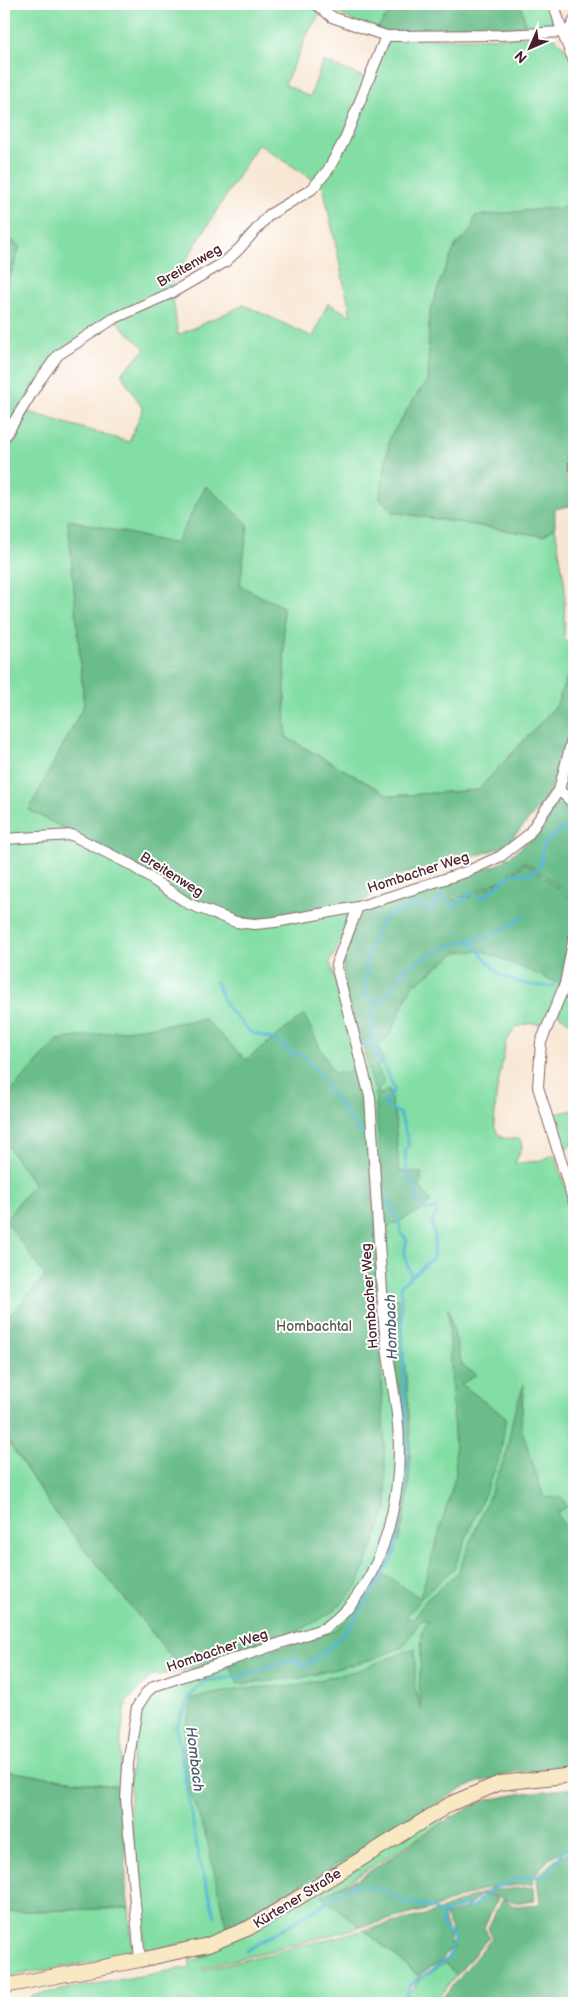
<svg xmlns="http://www.w3.org/2000/svg" width="578" height="2007" viewBox="0 0 578 2007" font-family="'Balsamiq Sans',sans-serif">
<style>
.green{fill:#83dea4;stroke:#667e68;fill-rule:evenodd}
.forest{fill:#6abd8a;stroke:#5a6e5a}
.lines{fill:none;stroke-linecap:round;stroke-linejoin:round}
.stream{stroke:#53b6d1;stroke-width:3}
.street-casing{stroke:#876565;stroke-width:12}
.secondary-casing{stroke:#876565;stroke-width:16}
.street{stroke:#fff;stroke-width:10}
.secondary{stroke:#f8e8c3;stroke-width:14}
.labels{text-anchor:middle;stroke-width:4;stroke-linejoin:round;paint-order:stroke}
.street-label{font-size:14px;fill:#4a1f2b;stroke:#fff}
.park-label{font-size:14px;fill:#5b584f;stroke:#fff}
.water-label{font-size:15px;font-style:italic;fill:#4e5b6d;stroke:#fff}
</style>
<rect width="100%" height="100%" fill="#fff"/>
<filter id="ink" filterUnits="userSpaceOnUse"><feTurbulence type="fractalNoise" baseFrequency=".02" numOctaves="2"/><feDisplacementMap in="SourceGraphic" scale="10" xChannelSelector="R" yChannelSelector="G"/><feConvolveMatrix kernelMatrix="1 2 1 2 8 2 1 2 1" color-interpolation-filters="sRGB"/></filter>
<filter id="wash" filterUnits="userSpaceOnUse"><feTurbulence type="fractalNoise" baseFrequency=".0096" numOctaves="4" result="noise"/><feDisplacementMap in="SourceGraphic" scale="20" xChannelSelector="R" yChannelSelector="G"/><feGaussianBlur stdDeviation="1.12" result="paint"/><feColorMatrix in="noise" values="0 0 0 0 0 0 0 0 0 0 0 0 0 0 0 0 0 1.4 0 .05"/><feComposite in="paint" operator="in"/></filter>
<g filter="url(#wash)">
<rect width="100%" height="100%" fill="#f8e6d2"/>
<!-- green -->
<g class="green">
<path d="M4,4h308l9,8 -13,21 -23,51 25,13 13,-36 48,19 17,-40 163,-4c14,7 18,19 23,33v137l-99,10 -3,13 -16,16 -14,31 -13,39v67l-9,8 -30,47 -10,61 12,14 151,24 12,-9 10,59 -1,53 10,11v6l-17,49 -79,85 -88,6 -104,-59 -3,-130 -44,-21 9,-62 -42,-38 -30,58 -107,-24 15,185 -55,105 44,23 -69,5v-396l18,-32 107,32 14,-33 -22,-35 24,-25 -30,-29 57,-27 6,42 66,-30 69,32 15,-34 23,13 -28,-130 -65,-42 -88,142 1,4 -59,27 -56,36 -52,82v-141l16,-47 -16,-13z"/>
<path d="M322,4h74l-20,26 -19,-7z"/>
<path d="M521,4h30l4,16 -9,6 -20,2z"/>
<path d="M574,752v170l-2,4 -9,64 -17,35 -15,-2 -15,4 -10,15 -10,54 -2,29 3,7 5,6 18,1 2,7 -7,18 27,-4 13,-6 19,61v331l-149,199 18,77 -120,75 38,30 -158,41 1,2 160,-40 55,46 -21,27h-378l14,-8 157,-28 -2,-6 10,-2 10,-5 -10,3 -7,-16 -45,11 -2,-2 -15,-139v-36l9,-61 7,-17 11,-9 40,-12 -178,-237 -15,-91 205,-324 -4,-5 -147,21 -54,59v-259l69,-2 284,71 -27,53 29,107 12,-2 -21,-72 116,-118 38,-15 28,-23 23,-34 13,-31zM304,1015l-54,58 -24,-32 20,19z"/>
<path d="M569,982h5v44l-16,-12z"/>
<path d="M574,1110v33l-10,7 -6,-2 -9,-33z"/>
<path d="M4,1141l30,43 -29,36 41,56 -42,46z"/>
<path d="M4,1435l50,76 129,160 -32,5 -25,27 -5,33v51l-117,-16z"/>
<path d="M129,1908l4,47 -129,22v-65z"/>
<path d="M444,1963l13,12 -24,28h-31c11,-16 22,-31 41,-38z"/>
</g>
<!-- forest -->
<g class="forest">
<path d="M396,4h125l5,24 -25,2 -116,4 -9,-4z"/>
<path d="M574,206v183l-3,94 3,11v11l-19,4v18l-12,9 -151,-24 -12,-14 10,-61 30,-47 8,-8 1,-67 13,-39 14,-31 16,-16 3,-13z"/>
<path d="M4,234l16,13 -16,47z"/>
<path d="M206,486l42,38 -8,62 43,21 3,130 104,59 88,-6 79,-85 9,-26 8,2v39l-6,21 -2,16 -24,48 -37,41 -38,13 -72,17 -34,28 -86,16 -37,-1 -48,-17 -117,-69 -44,-23 55,-105 -16,-185 108,24z"/>
<path d="M555,804l19,12v81l-49,-36 -22,19 -43,18 -8,-4 -2,3 10,4 45,-20 20,-18 49,37v27l-12,58 -79,-34 -26,1 -40,31 -3,-1 -25,54 -11,10 6,17 -8,3 9,17 -7,7 2,5 8,-6 1,2 6,26 4,54 23,2 -2,13 11,16 -5,5 -41,22 -10,-138 -33,-110 3,-34 9,-21 11,-16 134,-46 19,-14 15,-14z"/>
<path d="M304,1015l29,58 22,-3 10,18 10,143 12,278 -30,78 -24,25 -35,19 -115,40 -129,-160 -50,-76v-113l41,-46 -40,-56 29,-36 -30,-43v-42l54,-59 147,-21 41,41z"/>
<path d="M387,1298h11c7,77 25,179 -3,252 -3,8 -9,16 -13,23l38,25 36,-124 -8,-166 14,57 15,10 -16,9 45,33 -6,40 -46,111 -34,31 -14,19 7,1 13,-19 32,-27 48,-118 7,-38 11,-33 -3,43 23,71 18,-1 5,10 -10,6 17,30v226l-60,3 -17,6 -18,4 -23,10 -77,49 -84,46 -68,42 -21,-93 -20,-55 -5,-29 11,-54 55,-10 48,-2 64,-16 56,-22v40l6,21 -2,-21 3,-57 6,-10 -7,-1 -18,27 -30,12 -72,19 -63,6 -9,-19 50,-17 25,-5 31,-13 12,-11 20,-29 23,-47 8,-29 7,-82 -2,-28 -7,-25z"/>
<path d="M4,1771l117,16 5,50v49l3,22 -125,4z"/>
<path d="M574,1788v59l-22,9 -19,21 1,7 -47,4 -57,21 -69,18 -40,-31 38,-18 91,-60 36,-18 38,-7z"/>
<path d="M574,1851v152h-136l54,-65 -4,-10 14,-29 12,7 26,-2 -3,-26 18,-19z"/>
<path d="M534,1887l1,13c-6,1 -14,3 -20,2 -20,-3 -27,-18 -44,3h-7l-22,8 6,16 3,18 -10,15 -12,6 -10,8 -55,-46 68,-17 55,-22z"/>
<path d="M488,1895l10,3 -14,29 5,10 -32,38 -13,-12 10,-15 -3,-20 -6,-13c10,-2 18,-7 27,-7l7,-9z"/>
</g>
<g class="lines">
<!-- stream -->
<g class="stream">
<path d="M566,26l4,-11 -1,-11"/>
<path d="M470,941c9,8 24,30 31,34 15,9 37,12 53,11"/>
<path d="M216,982l10,24 24,26 28,9 14,13 11,1c24,28 40,61 67,86"/>
<path d="M375,1005l6,-2 25,-35 8,-5 32,-17 48,-12 30,-17"/>
<path d="M381,1190l18,31 2,12 6,7 -3,14 7,21"/>
<path d="M215,1917l-16,-58 -23,-132 16,-34 14,-12 37,-5 41,-15 5,1 7,-4 5,8 9,-3 27,-22 19,-23 39,-65 12,-87 -6,-181 32,-27 2,-20 -3,-15 5,-11 -1,-4 -9,3 -9,-8 -3,-19 -8,-9 -2,-25 4,-6 -9,-30 -16,-10 7,-9 3,-6 -10,-23 -9,-11 1,-7 -11,-5 10,-13 -4,-14 4,-11 -11,-11 4,-19 -3,-13 15,-38 9,-9 31,-11 8,6h5l5,-11 3,-2 14,9 15,-12 14,3 25,-21 25,-4 7,-8 2,-20 18,-14 13,-6"/>
<path d="M246,1951l111,-67 32,8 16,11 16,1 23,9"/>
<path d="M401,2003l10,-18 38,-27 5,-19 -13,-16 3,-10 20,-7 9,2 17,-18 27,-11 29,-4 17,-23 11,-3"/>
</g>
</g>
</g>
<g filter="url(#ink)">
<g class="lines">
<!-- street casing -->
<g class="street-casing">
<g id="street">
<path d="M316,4l16,13 54,19 114,-1 62,-3 8,-3 4,-8"/>
<path d="M554,4l8,28 12,29"/>
<path d="M574,427v40"/>
<path d="M4,438l35,-57 19,-26 55,-36 60,-27 52,-30 14,-13 30,-34 43,-26 16,-19 16,-29 42,-105"/>
<path d="M559,790l15,14"/>
<path d="M4,839l68,-4 59,30 58,39 47,18 19,2 20,-2 83,-15 108,-35 35,-16 27,-21 31,-45 15,-58"/>
<path d="M574,937l-9,47 -24,58 -3,45 36,116"/>
<path d="M140,1960l-14,-160 2,-36 9,-57 10,-15 7,-6 171,-58c63,-45 80,-142 72,-214 -4,-31 -10,-60 -13,-91l-14,-226 -34,-132 22,-58"/>
</g>
</g>
<!-- secondary casing -->
<g class="secondary-casing">
<path id="secondary" d="M4,1986l136,-26 68,-15 41,-17 203,-125 48,-20 74,-8"/>
</g>
<!-- street -->
<use href="#street" class="street"/>
<!-- secondary -->
<use href="#secondary" class="secondary"/>
</g>
</g>
<g class="labels">
<!-- street labels -->
<g class="street-label">
<text transform="translate(189 265) rotate(-30)" y="5">Breitenweg</text>
<text transform="translate(418 872) rotate(-18)" y="5">Hombacher Weg</text>
<text transform="translate(172 874) rotate(32)" y="5">Breitenweg</text>
<text transform="translate(369 1296) rotate(-94)" y="5">Hombacher Weg</text>
<text transform="translate(217 1650) rotate(-19)" y="5">Hombacher Weg</text>
<text transform="translate(297 1898) rotate(-32)" y="5">Kürtener Straße</text>
</g>
<!-- park labels -->
<g class="park-label">
<text x="314" y="1331">Hombachtal</text>
</g>
<!-- water labels -->
<g class="water-label">
<text transform="translate(391 1327) rotate(-92)" y="5">Hombach</text>
<text transform="translate(195 1759) rotate(83)" y="5">Hombach</text>
</g>
</g>
<!-- margin -->
<rect width="578" height="2007" fill="none" stroke="#fff" stroke-width="20"/>
<!-- north arrow -->
<g transform="translate(530 48) rotate(225)" stroke="#ffffff" stroke-width="4" paint-order="stroke">
<path d="M0-4L9 19L0 12L-9 19Z" fill="#4a1f2b"/>
<text y="-8" font-size="14" font-weight="bold" text-anchor="middle" fill="#4a1f2b">N</text>
</g>
</svg>
